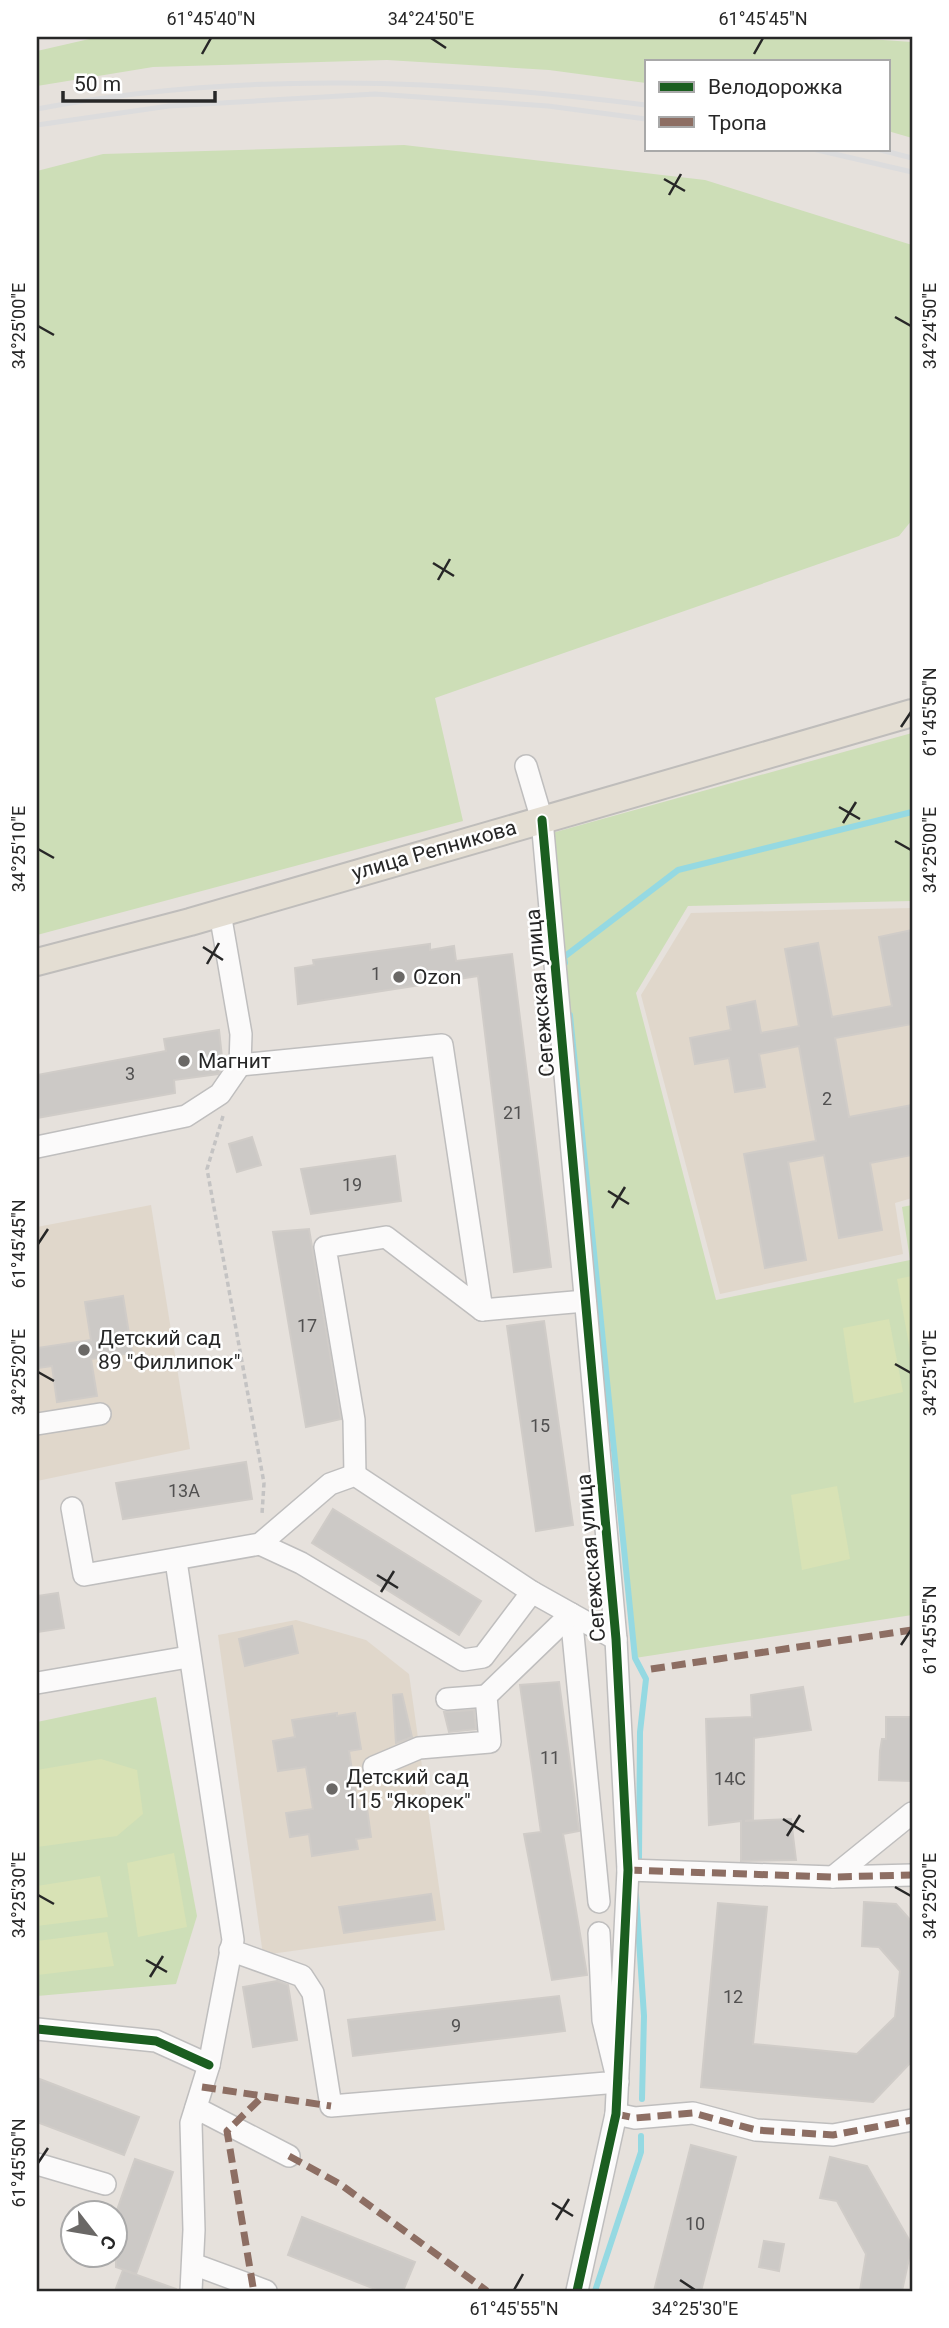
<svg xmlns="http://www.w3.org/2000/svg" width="949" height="2328" viewBox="0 0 949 2328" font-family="Roboto,sans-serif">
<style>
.education{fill:#e0d7cb}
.green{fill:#cddeb7}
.pitch{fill:#d8e2b5}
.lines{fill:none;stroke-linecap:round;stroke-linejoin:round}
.stream{stroke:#95d9e2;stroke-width:6}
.building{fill:#ccc9c6;stroke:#d0ccc8;stroke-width:2}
.minor-casing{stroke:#bfbebe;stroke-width:24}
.major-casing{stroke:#bfbdbb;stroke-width:30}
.path{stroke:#c4c3c3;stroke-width:3.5;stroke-dasharray:5 3.5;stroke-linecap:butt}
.minor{stroke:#fbfafa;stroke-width:21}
.major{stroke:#e4ded3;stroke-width:26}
.rail{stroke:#dcdcdd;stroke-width:5}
.quiet{stroke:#8d6e63;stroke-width:7;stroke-dasharray:14 7;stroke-linecap:butt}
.cycleway-casing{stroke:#fff;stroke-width:13}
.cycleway{stroke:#1b5e20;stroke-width:9}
.ticks{fill:none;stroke:#272727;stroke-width:2.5}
.poi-dot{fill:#6a6866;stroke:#fff;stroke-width:2.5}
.labels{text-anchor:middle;stroke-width:5;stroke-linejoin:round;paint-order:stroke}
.number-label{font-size:18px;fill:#515050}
.street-label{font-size:21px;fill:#272727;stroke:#fff}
.poi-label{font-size:21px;fill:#272727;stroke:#fff;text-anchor:start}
.neatline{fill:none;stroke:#272727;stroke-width:2.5}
.ticks-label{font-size:18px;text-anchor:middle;fill:#272727}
</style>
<rect width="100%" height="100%" fill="#e6e1dc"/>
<!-- education -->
<g class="education">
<path d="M912,908v290l-17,5 8,51 -183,40 -79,-299 50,-82z"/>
<path d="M151,1205l39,244 -153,32v-254z"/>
<path d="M296,1620l70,20 43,34 36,256 -182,25 -45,-320z"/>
</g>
<!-- green -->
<g class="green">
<path d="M98,37h742l72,5v96l-24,-7v-70h-242v22l-97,-13 -162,-10 -234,7 -116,19v-35z"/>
<path d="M404,145l301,35 207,65v275l-13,16 -464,162 28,123 -426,114v-764l66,-17z"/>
<path d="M912,733v168l-224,5 -52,87 80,307 194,-40 -8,-53 10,-2v410l-277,43 -83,-825z"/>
<path d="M156,1697l41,219 -21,68 -139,12v-274z"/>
</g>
<!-- pitch -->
<g class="pitch">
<path d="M912,1276v74h-2l-13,-71z"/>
<path d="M889,1319l14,73 -49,11 -11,-75z"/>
<path d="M837,1486l13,73 -48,11 -11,-75z"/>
<path d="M101,1759l36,11 6,44 -26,22 -80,11v-77z"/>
<path d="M174,1853l13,74 -49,10 -11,-74z"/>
<path d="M100,1876l8,41 -71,9v-40z"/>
<path d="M107,1932l7,34 -77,9v-34z"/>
</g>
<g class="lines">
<!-- stream -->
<g class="stream">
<path d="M565,963l-1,-6 114,-87 234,-58"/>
<path d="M570,1015l65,643 11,21 -6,53 -1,126"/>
<path d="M636,1895l8,121 -2,83"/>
<path d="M595,2291l46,-139v-16"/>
</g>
</g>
<!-- building -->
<g class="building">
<path d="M912,930v94l-77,14 14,79 63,-12v50l-42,8 12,67 -43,8 -15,-83 -36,7 18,98 -41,8 -21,-114 72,-13 -17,-95 -40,8 6,33 -30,5 -6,-34 -34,6 -5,-26 41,-8 -4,-23 28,-6 6,32 38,-7 -14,-77 33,-6 14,74 60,-11 -13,-69z"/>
<path d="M430,944v6l24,-4 2,15 56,-7 39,313 -37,5 -36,-296 -180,28 -3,-36 19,-3 -1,-5z"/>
<path d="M219,1030l4,36 -5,8 -44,6 1,13 -138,25v-43l129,-24 -2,-12z"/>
<path d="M252,1137l9,28 -24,7 -8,-28z"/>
<path d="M395,1156l6,45 -90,13 -10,-45z"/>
<path d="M309,1229l32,190 -35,8 -33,-195z"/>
<path d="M123,1296l9,57 -41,6 6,37 -40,6 -5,-36 -15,2v-20l54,-8 -6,-38z"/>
<path d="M544,1321l29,204 -37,6 -29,-205z"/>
<path d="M246,1462l6,37 -129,20 -7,-36z"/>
<path d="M333,1509l148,92 -22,34 -147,-92z"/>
<path d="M58,1593l6,35 -27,4v-36z"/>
<path d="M292,1626l6,27 -53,13 -6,-27z"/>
<path d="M559,1682l20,149 -16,3 24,141 -35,5 -28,-146 17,-2 -21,-147z"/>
<path d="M803,1687l8,43 -57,8 -1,82 -8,1 46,-2 5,41 -55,1v-40l-32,4 -3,-106 46,-2 -1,-22z"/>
<path d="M402,1694l10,43 -16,6 -3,-48z"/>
<path d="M474,1710l2,19 -27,3 -5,-20z"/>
<path d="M337,1713v3l18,-3 6,36 -12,2 9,58 9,-1 4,29 -15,2 2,10 -46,7 -3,-22 -19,3 -4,-24 27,-4 -7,-42 -28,4 -5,-30 22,-4 -3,-17z"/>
<path d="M886,1717h26v64l-33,-1 1,-29 2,-12h4z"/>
<path d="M431,1894l4,26 -91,13 -5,-26z"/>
<path d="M864,1902l32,2 16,18v139l-39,41 -172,-15 17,-184 49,4 -14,137 104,10 38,-37 5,-46 -21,-24 -17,-1z"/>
<path d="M277,1981l11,4 9,55 -44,7 -10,-60z"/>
<path d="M559,1996l6,35 -212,25 -5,-36z"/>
<path d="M37,2078l102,39 -15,38 -87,-33z"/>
<path d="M691,2145l45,12 -35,134h-47z"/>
<path d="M830,2157l37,9 45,79 -10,46h-42l6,-37 -29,-53 -17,-3z"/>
<path d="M135,2159l38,13 -37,102 -20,-7v-54z"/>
<path d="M302,2217l113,45 -12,29h-23l-92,-36z"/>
<path d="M764,2241l20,3 -5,27 -20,-4z"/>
<path d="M123,2270l53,19v2h-61z"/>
</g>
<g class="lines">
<!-- minor casing -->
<g class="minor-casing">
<g id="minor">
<path d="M526,766l16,54 74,819 12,231 -12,244 -39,177"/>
<path d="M240,1065l202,-20 40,265 103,-9"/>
<path d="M37,1147l149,-31 34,-22 20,-29 1,-31 -21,-121"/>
<path d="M37,1424l63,-10"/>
<path d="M355,1475l-1,-55 -29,-173 61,-10 96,73"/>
<path d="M72,1508l12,67 176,-31 70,-60 25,-9 177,117 84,47"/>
<path d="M260,1544l41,19 162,97 20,-3 49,-65"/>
<path d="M176,1561l57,379 -24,125 -18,58 3,107 -3,61"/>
<path d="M571,1614l28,288"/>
<path d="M37,1683l151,-26"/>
<path d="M447,1699l39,-3"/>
<path d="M374,1767l45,-19 71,-6 -4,-46 85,-82"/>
<path d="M628,1870l205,7 79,-2"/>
<path d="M833,1877l79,-64"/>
<path d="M230,1950l72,26 11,17 18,113 287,-24 -15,-62 -4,-87"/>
<path d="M37,2029l119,12 53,24"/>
<path d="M196,2108l93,48"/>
<path d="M616,2114l19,4 58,-5 63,17 77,5 79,-15"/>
<path d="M37,2164l68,20"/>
<path d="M193,2264l73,27"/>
</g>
</g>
<!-- major casing -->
<g class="major-casing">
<path id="major" d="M37,962l153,-40 722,-209"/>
</g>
<!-- path -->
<path class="path" d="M223,1116l-16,53 57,314 -2,31"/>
<!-- minor -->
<use href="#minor" class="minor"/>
<!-- major -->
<use href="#major" class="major"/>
<!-- rail -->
<g class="rail">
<path d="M37,109c201,-38 407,-30 609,-4"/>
<path d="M37,125l132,-19 206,-12 173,12 98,13"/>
<path d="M813,149l99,23"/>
<path d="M877,149l35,9"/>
</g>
<!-- quiet -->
<g class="quiet">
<path d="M651,1669l261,-39"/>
<path d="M628,1870l205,7 79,-2"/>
<path d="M202,2087l129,19"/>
<path d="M616,2114l19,4 58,-5 63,17 77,5 79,-15"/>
<path d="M289,2156l51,28 147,107"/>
<path d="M253,2287l-26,-156 36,-35"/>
</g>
<!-- cycleway casing -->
<g class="cycleway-casing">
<g id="cycleway">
<path d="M542,820l74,819 12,231 -12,244 -39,177"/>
<path d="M37,2029l119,12 53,24"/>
</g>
</g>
<!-- cycleway -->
<use href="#cycleway" class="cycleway"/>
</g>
<!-- ticks -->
<path class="ticks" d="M431,38l15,10M202,54l9,-16M754,54l9,-16M664,179l21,12M669,195l12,-21M895,317l16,9M38,326l16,9M433,563l21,13M438,580l12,-21M901,727l10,-15M839,807l21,12M843,823l13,-21M895,841l16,9M38,849l16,9M203,947l20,13M207,964l12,-21M608,1191l21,13M612,1208l13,-21M38,1244l10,-15M895,1364l16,9M38,1372l16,9M377,1575l21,13M381,1592l13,-21M901,1645l10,-15M783,1819l21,13M787,1836l13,-21M895,1887l16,9M38,1895l16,9M146,1960l21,12M150,1977l13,-21M38,2163l10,-15M552,2203l21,13M556,2220l13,-21M680,2280l15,10M514,2290l9,-16"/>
<!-- markers -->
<g class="poi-dot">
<circle cx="399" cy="977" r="7"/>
<circle cx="184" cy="1061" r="7"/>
<circle cx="84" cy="1350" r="7"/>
<circle cx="332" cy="1789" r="7"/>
</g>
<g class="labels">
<!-- number labels -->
<g class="number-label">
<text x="376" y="980">1</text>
<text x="130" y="1080">3</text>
<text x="827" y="1105">2</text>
<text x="513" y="1119">21</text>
<text x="352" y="1191">19</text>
<text x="307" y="1332">17</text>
<text x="540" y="1432">15</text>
<text x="184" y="1497">13А</text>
<text x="550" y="1764">11</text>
<text x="730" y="1785">14С</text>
<text x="733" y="2003">12</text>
<text x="456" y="2032">9</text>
<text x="695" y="2230">10</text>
</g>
<!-- street labels -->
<g class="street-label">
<text transform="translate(434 850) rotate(-16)" y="7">улица Репникова</text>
<text transform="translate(540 993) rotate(-95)" y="7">Сегежская улица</text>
<text transform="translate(591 1558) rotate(-95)" y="7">Сегежская улица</text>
</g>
<!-- poi labels -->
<g class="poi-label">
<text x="413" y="984">Ozon</text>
<text x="198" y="1068">Магнит</text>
<text x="98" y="1345">Детский сад<tspan x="98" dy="24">89 "Филлипок"</tspan></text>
<text x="346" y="1784">Детский сад<tspan x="346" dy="24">115 "Якорек"</tspan></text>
</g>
</g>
<!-- border -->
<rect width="949" height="2328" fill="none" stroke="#ffffff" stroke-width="77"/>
<!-- legend -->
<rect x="645" y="60" width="245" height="91" fill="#ffffff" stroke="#a9a9a9" stroke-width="2"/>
<rect x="659" y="82" width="35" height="10" fill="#1b5e20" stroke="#a9a9a9" stroke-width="2"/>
<text x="708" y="94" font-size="21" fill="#272727">Велодорожка</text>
<rect x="659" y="117" width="35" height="10" fill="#8d6e63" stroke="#a9a9a9" stroke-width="2"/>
<text x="708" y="130" font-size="21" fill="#272727">Тропа</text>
<!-- north arrow -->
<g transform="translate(94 2234) rotate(121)"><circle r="33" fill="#ffffff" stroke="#a9a9a9" stroke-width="2"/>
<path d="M0-5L12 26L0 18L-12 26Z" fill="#6a6866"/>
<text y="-10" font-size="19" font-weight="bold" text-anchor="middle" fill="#272727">С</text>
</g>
<!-- scale -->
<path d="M63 91v10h152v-10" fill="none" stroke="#272727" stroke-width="3.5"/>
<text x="74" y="91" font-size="21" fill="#272727" stroke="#ffffff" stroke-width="5" paint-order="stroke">50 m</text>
<rect x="38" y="38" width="873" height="2252" class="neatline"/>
<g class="ticks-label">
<text x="211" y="25">61°45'40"N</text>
<text x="431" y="25">34°24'50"E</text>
<text x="763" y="25">61°45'45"N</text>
<text transform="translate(19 326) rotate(-90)" y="6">34°25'00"E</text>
<text transform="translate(930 326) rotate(-90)" y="6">34°24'50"E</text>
<text transform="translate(930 712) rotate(-90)" y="6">61°45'50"N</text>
<text transform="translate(19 849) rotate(-90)" y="6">34°25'10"E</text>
<text transform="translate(930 850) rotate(-90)" y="6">34°25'00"E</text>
<text transform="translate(19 1244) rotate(-90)" y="6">61°45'45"N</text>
<text transform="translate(19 1372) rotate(-90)" y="6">34°25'20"E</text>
<text transform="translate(930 1373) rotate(-90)" y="6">34°25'10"E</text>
<text transform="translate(930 1630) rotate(-90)" y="6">61°45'55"N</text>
<text transform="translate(19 1895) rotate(-90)" y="6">34°25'30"E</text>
<text transform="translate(930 1896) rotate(-90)" y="6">34°25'20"E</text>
<text transform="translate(19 2163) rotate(-90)" y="6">61°45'50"N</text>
<text x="514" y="2315">61°45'55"N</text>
<text x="695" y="2315">34°25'30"E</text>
</g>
</svg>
